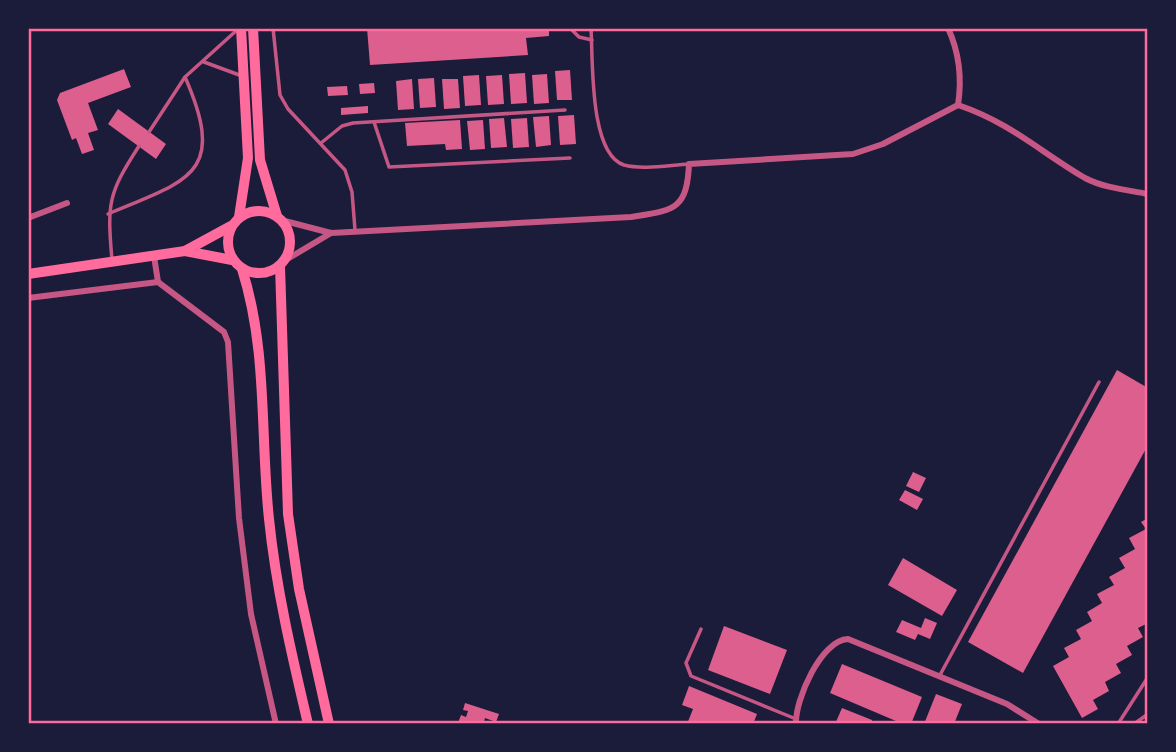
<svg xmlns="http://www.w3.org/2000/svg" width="1176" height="752" viewBox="0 0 1176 752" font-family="Inter,sans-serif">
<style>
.building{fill:#dd5f8e}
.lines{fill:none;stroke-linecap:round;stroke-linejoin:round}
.service{stroke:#c65784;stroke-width:3.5}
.minor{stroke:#c65784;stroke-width:6}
.primary{stroke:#ff6b9d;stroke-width:10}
.trunk{stroke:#ff6b9d;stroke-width:10}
.neatline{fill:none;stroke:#ff6b9d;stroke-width:2.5}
</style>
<rect width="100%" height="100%" fill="#1b1b3a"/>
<!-- building -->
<g class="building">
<path d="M367,28h182v8l-23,2 2,17 -158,10z"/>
<path d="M124,69l7,18 -43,16 10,27 -10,3 6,17 -12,4 -6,-16 -4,2 -15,-40 3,-7z"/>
<path d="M570,70l2,30h-15l-2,-29z"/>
<path d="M525,73l2,30 -16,1 -2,-30z"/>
<path d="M547,74l2,29 -15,1 -2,-29z"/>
<path d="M479,75l2,30 -16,1 -2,-30z"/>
<path d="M502,75l2,29 -16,1 -2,-29z"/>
<path d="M434,78l2,29 -16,1 -2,-29z"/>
<path d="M412,79l2,30 -16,1 -2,-29z"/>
<path d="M442,79h16l2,29 -16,1z"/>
<path d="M374,83l1,10 -15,1 -1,-10z"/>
<path d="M347,86l1,9 -20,1 -1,-9z"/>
<path d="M368,106v7l-27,2v-7z"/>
<path d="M118,109l48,35 -10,15 -48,-35z"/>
<path d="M574,115l2,29 -16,1 -2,-29z"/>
<path d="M549,116l2,29 -15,2 -3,-30z"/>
<path d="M504,118l3,29 -16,1 -2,-29z"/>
<path d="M527,118l2,29 -16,1 -2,-29z"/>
<path d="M460,120l2,29 -16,1 -1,-6 -38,2 -2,-23z"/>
<path d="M483,120l2,29 -15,1 -3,-29z"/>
<path d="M1117,370l31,18v57l-125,228 -55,-31z"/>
<path d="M913,472l13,6 -7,14 -13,-6z"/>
<path d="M905,490l18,9 -6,11 -18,-10z"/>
<path d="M1148,518v105l-10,5 5,9 -16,9 5,9 -16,9 5,9 -16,9 4,9 -16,9 5,9 -16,9 -29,-52 16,-9 -5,-9 17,-9 -5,-9 16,-9 -5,-9 15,-9 -5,-9 17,-9 -5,-8 16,-9 -6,-10 16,-9 -6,-11 17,-9 -5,-7z"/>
<path d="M903,558l54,32 -15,26 -54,-31z"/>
<path d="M925,618l12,5 -7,16 -12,-5 -3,6 -19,-8 6,-12 19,8z"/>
<path d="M724,626l63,24 -17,44 -62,-24z"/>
<path d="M842,664l80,33 -11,27h-8l-73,-31z"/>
<path d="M689,686l68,28 -4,10h-66l6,-15 -11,-4z"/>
<path d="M936,694l26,10 -8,20h-30z"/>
<path d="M465,703l34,11 -3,8 -11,-4 -1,4 6,2 -32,-1 3,-8 5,2 2,-6 -5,-1z"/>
<path d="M842,708l30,12 -1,4h-36z"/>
</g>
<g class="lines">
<!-- service -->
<g class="service">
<path d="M273,28l7,67 8,14 57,61 7,22 3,38"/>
<path d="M570,28l9,9 13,3"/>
<path d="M591,28c2,31 -2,126 33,137 19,5 45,0 65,-1"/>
<path d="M204,62l38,14"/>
<path d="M374,122l15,45 181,-9"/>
<path d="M149,132l36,-55 52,-47"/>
<path d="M321,143l21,-17 11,-3 212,-13"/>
<path d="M108,214c80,-34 120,-39 77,-137"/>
<path d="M112,260c-5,-57 -4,-66 27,-114"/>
<path d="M701,629l-15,34 5,13 105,43"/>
<path d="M940,675l159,-293"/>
<path d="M1118,724l30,-47"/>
<path d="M1134,724l14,-10"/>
</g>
<!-- minor -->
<g class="minor">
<path d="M948,28c11,24 14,51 10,77"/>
<path d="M28,218l39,-15"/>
<path d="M281,220l50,13 300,-16c42,-7 56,-6 58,-53l164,-10 30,-10 75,-39c53,18 81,46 127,73 19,10 42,12 63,16"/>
<path d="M154,256l4,26"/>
<path d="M284,261l47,-28"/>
<path d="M28,298l130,-16 66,50 4,10 11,176 12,96 25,110"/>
<path d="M796,724c-1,-24 25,-84 52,-85l159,65 32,20"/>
</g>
<!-- primary -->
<g class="primary">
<path d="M185,251l47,9"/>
<path d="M28,274l157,-23 46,-25"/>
</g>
<!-- trunk -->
<g class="trunk">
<path d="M253,28l7,132 17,56"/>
<circle cx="259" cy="242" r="31"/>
<path d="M239,217l9,-59 -7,-130"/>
<path d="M280,266l8,248 11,75 30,135"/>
<path d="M242,269c26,82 18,165 27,250 7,69 23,137 39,205"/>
</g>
</g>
<!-- border -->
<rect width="1176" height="752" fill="none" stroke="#1b1b3a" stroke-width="60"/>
<rect x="30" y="30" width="1116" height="692" class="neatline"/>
</svg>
